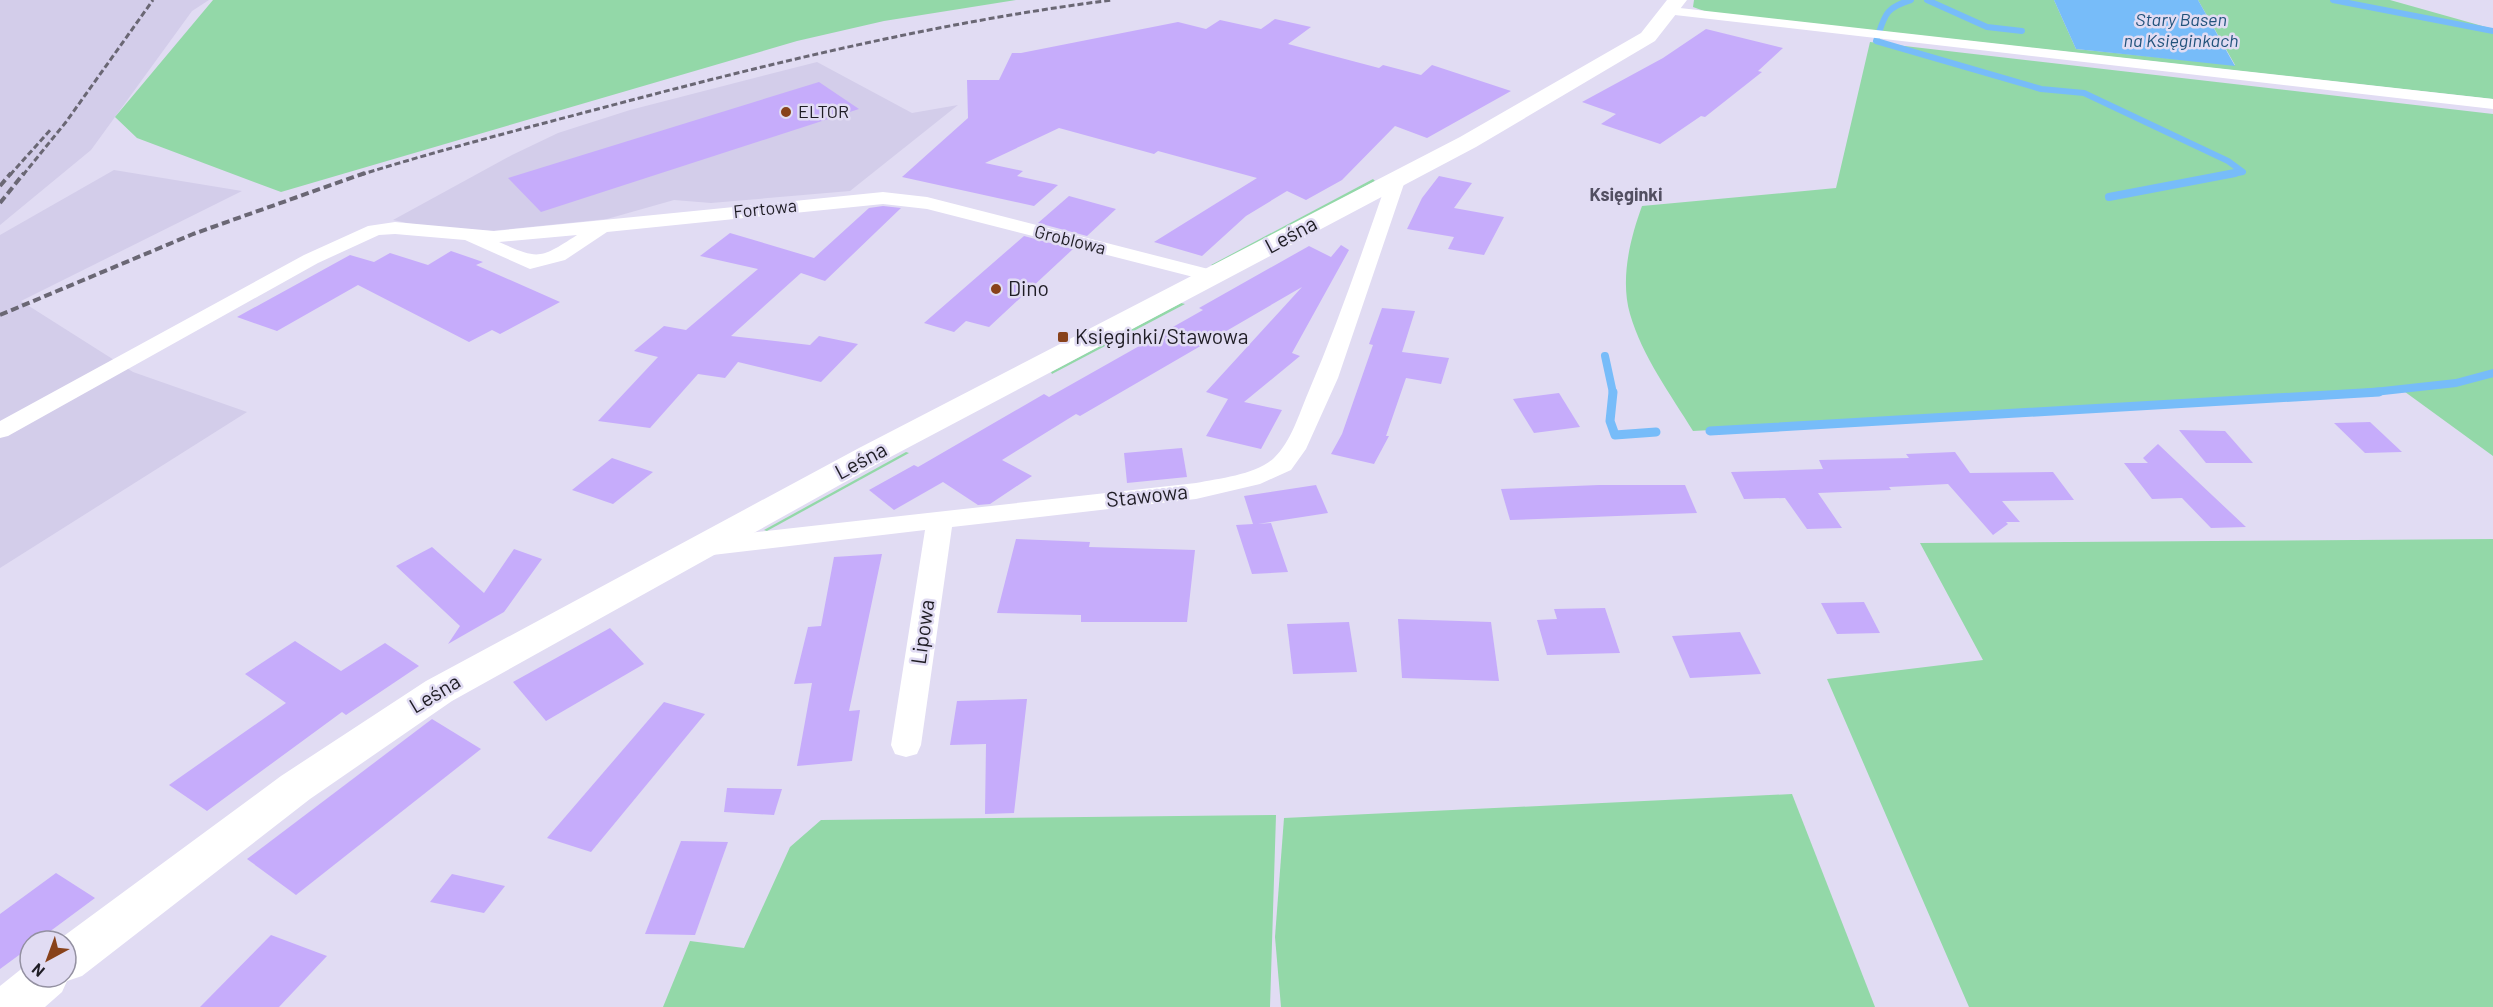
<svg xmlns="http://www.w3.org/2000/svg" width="2493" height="1007" viewBox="0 0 2493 1007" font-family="Barlow,sans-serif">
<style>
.built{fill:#d3cdea}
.green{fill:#93d8a8}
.water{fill:#77bcf9}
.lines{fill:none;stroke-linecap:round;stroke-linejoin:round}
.stream-far2{stroke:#77bcf9;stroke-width:6}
.stream-far1{stroke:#77bcf9;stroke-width:8}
.stream{stroke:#77bcf9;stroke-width:9}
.building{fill:#c6acfb}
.minor{fill:#fff;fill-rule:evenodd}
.secondary{fill:#fff;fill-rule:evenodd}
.rail-far1{stroke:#6a6774;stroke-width:3;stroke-dasharray:6 3;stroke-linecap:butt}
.rail{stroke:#6a6774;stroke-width:4;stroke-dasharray:8 4;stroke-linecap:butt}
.poi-dot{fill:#88421b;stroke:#e1dcf3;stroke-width:2}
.labels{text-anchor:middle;stroke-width:5;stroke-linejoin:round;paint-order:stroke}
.far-water-label{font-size:18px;font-style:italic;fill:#22537c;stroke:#e1dcf3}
.far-poi-label{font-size:18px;fill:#1f1d25;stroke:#e1dcf3;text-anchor:start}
.far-neighbourhood-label{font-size:18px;font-weight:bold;fill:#524f61;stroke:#e1dcf3}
.far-street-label{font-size:18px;fill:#1f1d25;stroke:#e1dcf3}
.street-label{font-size:21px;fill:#1f1d25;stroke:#e1dcf3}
.poi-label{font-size:21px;fill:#1f1d25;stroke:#e1dcf3;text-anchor:start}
</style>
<rect width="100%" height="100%" fill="#e1dcf3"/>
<!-- built -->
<g class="built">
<path d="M0,0h209l-17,11 -101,139 -91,75z"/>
<path d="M817,62l95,51 46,-8 -108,86 -139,12 -37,-3 -67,19 -116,12 -70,-5 -28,-6 119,-65 46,-22 72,-23z"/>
<path d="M114,170l128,21 -221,110 112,71 114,40 -247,156v-333z"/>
</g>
<!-- green -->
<g class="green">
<path d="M213,0h803l-132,21 -87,20 -516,151 -144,-54 -22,-21z"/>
<path d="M1694,0h360l22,49 159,16 -37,-65h192l103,29v70l-786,-87 -14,-5z"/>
<path d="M1870,42l623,72v342l-92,-67 -112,9 -596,33c-22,-36 -51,-75 -63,-117 -10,-35 0,-75 12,-108l194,-18z"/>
<path d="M1373,179l2,2 -142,76 -18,9 -4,-1z"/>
<path d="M1181,303l4,1 -133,70 -1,-2z"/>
<path d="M906,452l3,1 -142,78 -3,-1z"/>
<path d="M2493,539v468h-524l-142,-328 156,-19 -63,-117z"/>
<path d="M1792,794l83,213h-594l-6,-70 9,-119z"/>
<path d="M1276,815l-6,192h-607l27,-66 54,7 46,-101 31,-27z"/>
</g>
<!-- water -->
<path class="water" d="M2054,0h144l37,66 -159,-17z"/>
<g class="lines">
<!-- stream-far2 -->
<g class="stream-far2">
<path d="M1911,0c-27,8 -26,16 -35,41l165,48 43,4 144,68 15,11 -16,3"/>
<path d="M1927,0l60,27 35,4"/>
<path d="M2333,0l160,31"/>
</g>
<!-- stream-far1 -->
<g class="stream-far1">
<path d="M2109,197l126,-24"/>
<path d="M1605,356l8,37"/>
<path d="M2365,393l91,-10 37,-10"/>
</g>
<!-- stream -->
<g class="stream">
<path d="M1613,392l-3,29 5,14 41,-3"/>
<path d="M1710,431l669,-39"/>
</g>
</g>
<!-- building -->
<g class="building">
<path d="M1275,19l36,8 -23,17 91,24 4,-3 38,10 11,-10 79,26 -84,47 -32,-12 -53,54 -36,20 -19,-9 -41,25 -44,40 -48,-14 103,-64 -99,-27 -4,3 -95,-26 -74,35 38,8 -6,5 41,9 -24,21 -132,-29 66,-59 -1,-38h32l13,-27h9l157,-31 28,7 14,-9 41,9z"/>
<path d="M1706,29l77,19 -25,23 4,1 -57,45 -4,-1 -41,28 -59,-20 15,-10 -34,-12 81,-44z"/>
<path d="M819,82l40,27 -318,103 -33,-34z"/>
<path d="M1439,176l33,7 -18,25 50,9 -20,38 -36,-6 6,-12 -47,-8 15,-31z"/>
<path d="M1069,196l47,13 -29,27 -49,-13z"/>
<path d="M883,206l18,2 -76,73 -24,-8 -70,63 79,9 9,-9 39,8 -37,38 -83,-20 -13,16 -27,-4 -48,54 -52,-7 60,-64 -24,-6 30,-25 22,4 72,-61 -58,-13 30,-23 84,25 55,-50z"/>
<path d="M1024,236l49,13 -84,78 -23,-6 -12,11 -30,-9z"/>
<path d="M1341,245l8,5 -57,103 8,3 -56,46 38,8 -21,39 -55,-13 22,-37 -22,-7 96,-105 -222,129 -4,-2 -74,46 30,16 -42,28 -12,1 -35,-23 -49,28 -25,-20 45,-25 4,2 126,-73 5,3 154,-87 -4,-2 110,-62 22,11z"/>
<path d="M451,251l32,11 -7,3 84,37 -60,32 -8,-4 -23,12 -111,-57 -81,46 -40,-14 113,-62 24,7 16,-9 38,12z"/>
<path d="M1382,308l33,3 -13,41 47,6 -8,26 -35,-6 -20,58h3l-15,28 -43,-10 11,-20 31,-89 -4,-1z"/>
<path d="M1559,393l21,34 -46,6 -21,-34z"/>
<path d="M2370,422l32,30 -37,1 -31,-30z"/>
<path d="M2179,430l46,1 28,32h-47z"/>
<path d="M2158,444l38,36 50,47 -35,1 -29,-30 -30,1 -28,-36h24l-5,-5z"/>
<path d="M1182,448l5,29 -60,6 -3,-30z"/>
<path d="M1955,452l15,21 83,-1 21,28 -72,1 18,21h-14l2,2 -15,11 -45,-51 -59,3 2,3 -73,3 24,35 -35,1 -22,-31 -41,1 -13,-27 92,-3 -4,-9 90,-2 -3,-4z"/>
<path d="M612,458l41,14 -40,32 -41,-14z"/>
<path d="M1316,485l12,28 -70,11 13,-1 17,49 -36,2 -16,-49 17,-1 -9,-28z"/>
<path d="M1599,485h86l12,28 -187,7 -9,-31z"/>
<path d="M1016,539l74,3 -1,5 106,3 -8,72h-106v-7l-84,-2z"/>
<path d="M432,547l52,46 30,-44 28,10 -38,53 -56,32 12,-18 -64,-60z"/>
<path d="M882,554l-33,157 11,-1 -8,51 -55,5 15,-83 -18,1 14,-57 13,-1 13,-69z"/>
<path d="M1864,602l16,31 -43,1 -16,-31z"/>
<path d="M1605,608l15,45 -73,2 -10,-35 20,-1 -3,-10z"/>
<path d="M1398,619l93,3 8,59 -97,-3z"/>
<path d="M1349,622l8,50 -64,2 -6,-50z"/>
<path d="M610,628l34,36 -98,57 -33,-39z"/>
<path d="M1740,632l21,42 -71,4 -18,-42z"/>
<path d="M295,641l46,30 44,-28 34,23 -73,49 -4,-3 -135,99 -38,-26 117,-82 -41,-29z"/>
<path d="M1027,699l-13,114 -29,1 1,-70 -36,1 7,-44z"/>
<path d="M664,702l41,12 -114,138 -44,-14z"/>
<path d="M432,719l49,30 -185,146 -49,-36z"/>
<path d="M727,788l55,1 -8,26 -50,-3z"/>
<path d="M681,841l47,1 -33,93 -50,-1z"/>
<path d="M56,873l39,25 -58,43h-7v6l-30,22v-55z"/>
<path d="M452,874l53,12 -21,27 -54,-11z"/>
<path d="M271,935l56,21 -48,51h-79z"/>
</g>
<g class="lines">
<!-- minor -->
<g class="minor">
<path d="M1671,7l822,92v10l-827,-95 -2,-3 2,-3z"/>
<path d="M1397,172l9,6 -68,200 -32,71 -15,21 -31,14 -64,15 -244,28 -31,218 -4,9 -11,3 -11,-3 -4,-9 34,-215 -221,26 -9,-3 -4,-6 4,-6 9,-3 492,-55c24,-5 59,-8 78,-25 17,-16 25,-44 34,-65 30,-70 55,-143 80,-215z"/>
<path d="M883,192l44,5 293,75 3,4 -3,4 -7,2 -286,-73 -44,-5 -276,28 -42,28 -35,9 -65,-29 -70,-6 -16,1 -61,28 -310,173 -8,2v-17l304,-166 64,-29 27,-4 99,9zM577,235c-37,24 -38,25 -78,7z"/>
</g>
<!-- secondary -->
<path class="secondary" d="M1667,0h20l-32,41 -179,106 -595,315 -429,239 -142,98 -228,177 -15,5 -5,11 -17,15h-45v-21l30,-24v15h36v-36h-9l224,-165 145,-95 433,-233 601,-311 181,-104z"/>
<!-- rail-far1 -->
<g class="rail-far1">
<path d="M10,175l42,-47"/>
<path d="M23,175l43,-53 87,-122"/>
<path d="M360,175c89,-28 178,-50 268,-74 160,-42 319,-80 484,-101"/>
</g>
<!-- rail -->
<g class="rail">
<path d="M0,186l11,-13"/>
<path d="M0,203l24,-30"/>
<path d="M0,315l193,-81 172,-61"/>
</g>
</g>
<!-- markers -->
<g class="poi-dot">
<circle cx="786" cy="112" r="6"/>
<circle cx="996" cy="289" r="6"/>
<rect x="1057" y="331" width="12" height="12" rx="3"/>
</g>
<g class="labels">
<!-- far-water labels -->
<g class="far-water-label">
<text x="2181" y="26">Stary Basen<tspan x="2181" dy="21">na Księginkach</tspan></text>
</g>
<!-- far-poi labels -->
<g class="far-poi-label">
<text x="798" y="118">ELTOR</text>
</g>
<!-- far-neighbourhood labels -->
<g class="far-neighbourhood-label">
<text x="1626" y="201">Księginki</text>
</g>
<!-- far-street labels -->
<g class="far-street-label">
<text transform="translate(765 209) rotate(-6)" y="6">Fortowa</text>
<text transform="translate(1070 240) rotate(14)" y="6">Groblowa</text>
</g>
<!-- street labels -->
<g class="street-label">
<text transform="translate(1291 235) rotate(-28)" y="7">Leśna</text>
<text transform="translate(861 461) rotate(-28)" y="7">Leśna</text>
<text transform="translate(1147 496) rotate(-6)" y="7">Stawowa</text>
<text transform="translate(923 632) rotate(-82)" y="7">Lipowa</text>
<text transform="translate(435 694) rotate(-31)" y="7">Leśna</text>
</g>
<!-- poi labels -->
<g class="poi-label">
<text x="1008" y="296">Dino</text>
<text x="1075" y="344">Księginki/Stawowa</text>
</g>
</g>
<!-- north arrow -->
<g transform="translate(48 959) rotate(221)"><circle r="28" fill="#e1dcf3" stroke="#9390a1" stroke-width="1.5"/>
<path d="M0-4.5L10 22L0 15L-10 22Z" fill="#88421b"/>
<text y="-9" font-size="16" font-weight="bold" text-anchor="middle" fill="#1f1d25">N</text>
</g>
</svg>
